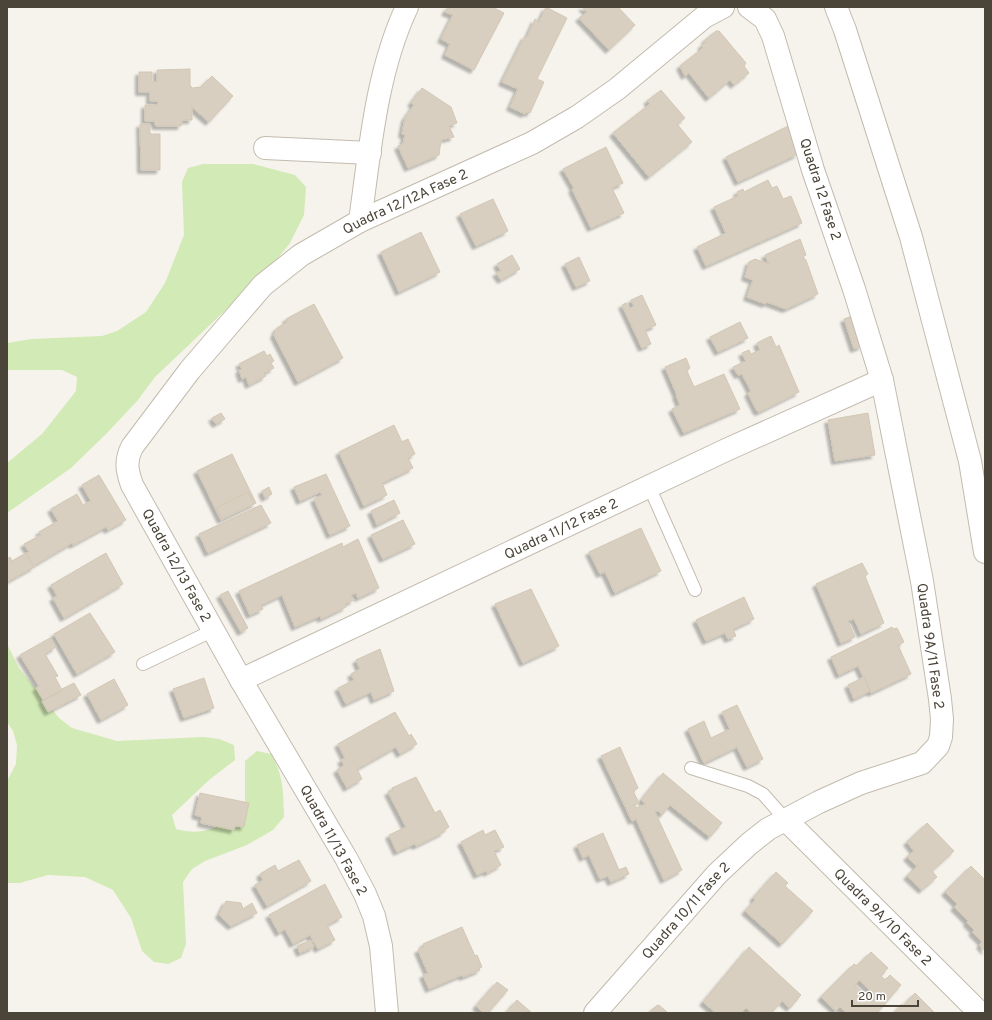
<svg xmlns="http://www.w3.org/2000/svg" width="992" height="1020" viewBox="0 0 992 1020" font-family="Overpass,sans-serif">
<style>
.green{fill:#d2eab5}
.building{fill:#d8cfc1;stroke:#d3c7b4;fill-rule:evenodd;filter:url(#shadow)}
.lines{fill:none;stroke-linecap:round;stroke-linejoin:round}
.service-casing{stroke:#c2bbae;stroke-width:14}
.minor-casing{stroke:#c2bbae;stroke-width:24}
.service{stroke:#fff;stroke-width:12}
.minor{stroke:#fff;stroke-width:22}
.labels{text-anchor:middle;stroke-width:4;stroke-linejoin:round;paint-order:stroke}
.street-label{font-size:14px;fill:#4b4439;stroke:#fff}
</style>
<defs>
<filter id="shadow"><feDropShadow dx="-3.5" dy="3.5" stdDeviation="1" flood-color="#0004"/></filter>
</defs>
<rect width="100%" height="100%" fill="#f6f3ec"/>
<!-- green -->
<g class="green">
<path d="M203,164h50l42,11 11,12 -2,28 -14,28 -21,26 -114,108 -17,23 -31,33 -36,35 -64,45v-50l35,-29 34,-43 1,-14 -15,-7h-55v-27l25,-4 70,-3 15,-5 29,-19 19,-29 19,-48 -2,-53 6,-14z"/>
<path d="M7,644l12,24 40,50 13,10 45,13 87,-4 15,2 15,6 1,15 -26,20 -37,35 4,14c29,8 45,-3 69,-19v-49l12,-10 14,3c13,22 12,38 13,63l-11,13 -26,15 -42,16 -13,8 -9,13 3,62 -5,14 -13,6 -14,-2 -12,-11 -11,-33 -18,-28 -28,-13 -37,-2 -28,8h-13v-102l9,-17 1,-19 -4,-14 -6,-9z"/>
</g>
<!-- building -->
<g class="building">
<path d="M448,7h44l12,6 -30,57 -29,-15 5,-11 -9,-5 12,-24 -8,-3z"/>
<path d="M546,7l21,11 -30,61 7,3 -14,31 -3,-1 -2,2 -15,-7 8,-18 -16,-7 23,-46 2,1 8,-18 4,3z"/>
<path d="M582,7h36l17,18 -26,25 -30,-32 8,-6z"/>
<path d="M716,31h3l27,32 -2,3 5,7 -15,12 -4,-5 -21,18 -20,-25 -4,3 -5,-10 23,-18 -2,-2 5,-4 -1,-2z"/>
<path d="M190,69v16l2,3 9,-1 11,-11 21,20 -24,26 -17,-15v13h-10l-1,6h-25l-2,-5h-9v-16h13v-4h-8v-9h-11v-20h13v10h5v-12z"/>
<path d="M422,88l29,19 6,16 -8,3 5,11 -13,3 -2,15 -31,13 -10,-22 5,-2 2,-9 -3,-1 3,-16 9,-13 -3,-2z"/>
<path d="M661,90l24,28 -8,6 15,18 -43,35 -36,-44 37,-29 -3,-3z"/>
<path d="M140,124h10v10h10v36h-19z"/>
<path d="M788,126l10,28 -60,28 -12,-25z"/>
<path d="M606,147l17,36 -11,5 12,25 -33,15 -19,-39 2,-1 -11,-19z"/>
<path d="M768,180l4,8 5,-2 6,13 8,-3 11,27 -96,43 -9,-19 29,-14 -12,-26 24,-11 -1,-4 6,-3 1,3z"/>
<path d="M493,199l15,32 -32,15 -16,-32z"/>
<path d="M421,232l19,40 -41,20 -18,-40z"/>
<path d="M800,239l6,16 -3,2 3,3 12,34 -32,15 -19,-7 -1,2 -19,-7 6,-17 -8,-3 4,-15 6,-3 14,5 -4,-9z"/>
<path d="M512,255l8,14 -19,11 -5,-7 5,-2 -4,-7z"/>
<path d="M579,257l11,24 -14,6 -11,-23z"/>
<path d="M642,295l14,30 -11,5 6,14 -9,4 -20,-43 4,-2 3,6 5,-3 -3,-6z"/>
<path d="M314,304l29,54 -45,24 -24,-47 3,-7 10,-6 -1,-3z"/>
<path d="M852,316l10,30 -8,3 -10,-30z"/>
<path d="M740,322l8,16 -30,14 -8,-15z"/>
<path d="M771,336l5,11 3,-2 20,47 -40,20 -2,-1 -9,-18 3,-2 -9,-17 -4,1 -5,-8 13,-6 -4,-8 7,-3 2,4 9,-4 -3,-7z"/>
<path d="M264,351l3,5 3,-2 4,7 -3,2 3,5 -10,5 2,3 -17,9 -3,-8 -4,2 -3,-9 3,-1 -3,-5z"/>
<path d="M686,358l4,10 -3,3 7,16 30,-13 16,35 -56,24 -12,-24 8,-4 -4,-10h1l-12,-28z"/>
<path d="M221,413l4,6 -9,5 -4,-6z"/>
<path d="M868,413l7,42 -40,6 -7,-41z"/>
<path d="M394,425l8,17 6,-3 7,15 -7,4 5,10 -31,15 5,12 -23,11 -25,-54z"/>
<path d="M232,454l24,49 -35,17 -24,-49z"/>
<path d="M326,474l24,52 -20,9 -16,-36 8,-4 -2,-3 -20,9 -6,-14z"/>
<path d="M99,475l27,45 -18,10 -2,-3 -33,18 -1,-2 -64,38 -1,-17 22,-12 -5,-8 17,-9 -2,-3 19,-11 -7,-12 26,-15 6,11 8,-4 -9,-16z"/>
<path d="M269,487l3,7 -7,4 -3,-7z"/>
<path d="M248,492l6,12 -32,15 -6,-11z"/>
<path d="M394,500l6,13 -23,12 -6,-14z"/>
<path d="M261,505l10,18 -63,30 -9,-19z"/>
<path d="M403,520l12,24 -32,15 -12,-24z"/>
<path d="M641,528l20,43 -46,22 -10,-21 -5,2 -11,-22z"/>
<path d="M358,539l21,49 -21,10 -2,-5 -5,2 3,5 -9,4 1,3 -25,12 -1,-3 -25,11 -13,-32 -21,10 2,4 -13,6 -11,-24 103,-48 1,4z"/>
<path d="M26,553l8,14 -27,15v-23l3,-2 2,4z"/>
<path d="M106,553l17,31 -59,34 -11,-20 4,-2 -6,-11z"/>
<path d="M862,563l6,11 -3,2 19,47 -23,11 -7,-15 -6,2 7,16 -14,6 -25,-59z"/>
<path d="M531,589l28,57 -36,17 -28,-59z"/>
<path d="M228,591l20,37 -7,4 -21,-37z"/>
<path d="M744,597l10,22 -21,10 3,7 -8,3 -3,-6 -19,8 -10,-21z"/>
<path d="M90,613l25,39 -38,22 -23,-40z"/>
<path d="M892,627l1,2 4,-1 7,14 -6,3 13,29 -40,19 -13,-27 -19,9 -8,-18z"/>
<path d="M50,638l6,9 -11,7 13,22 -3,1 7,13 -19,10 -7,-12 3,-2 -19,-31z"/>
<path d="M380,649l14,42 -20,9 -3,-8 -25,12 -8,-16 16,-8 -3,-6 9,-5 -4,-9z"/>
<path d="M864,677l6,14 -16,8 -6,-14z"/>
<path d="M204,678l10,30 -30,10 -11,-29z"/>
<path d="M114,679l14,26 -27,15 -14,-26z"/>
<path d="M74,683l7,12 -33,17 -6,-11 20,-10v-2z"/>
<path d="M737,705l26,54 -16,8 -10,-20 -33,16 -16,-34 16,-8 7,17 19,-9 -8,-17z"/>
<path d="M395,712l14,24 2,-2 6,10 -17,10 -4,-7 -39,22 5,10 -15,9 -10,-18 7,-5 -3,-5 4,-2 -7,-14z"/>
<path d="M620,747l18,41 -5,3 6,12 -5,2 2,3 10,-4 -5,-4 22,-27 59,50 -12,14 -40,-32 -8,10 -4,-4 -3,1 27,58 -18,10 -28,-61 -4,2 -31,-65z"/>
<path d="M416,777l19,36 5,-3 9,17 -5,3v2l-28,14 -2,-2 -17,8 -8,-17 17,-8 -18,-35 5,-2 -1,-2z"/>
<path d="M200,793l49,10 -5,24 -9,-1 -1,4 -33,-7 1,-6 -7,-2z"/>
<path d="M927,823l27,28 -22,20 5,6 -15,13 -15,-14 11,-11h-3l-8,-8 7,-6 -7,-9z"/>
<path d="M483,830l2,5 10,-5 9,17 -10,4 7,14 -14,8 -1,-2 -9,4 -16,-33z"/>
<path d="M603,833l16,37 7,-3 3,7 -18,8 -3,-6 -8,3 -11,-24 -6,3 -6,-13z"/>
<path d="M299,860l12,21 -44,25 -12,-21 8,-5 -3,-6 15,-9 3,6z"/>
<path d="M971,866l14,14v71l-5,-6 2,-3 -10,-10 2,-2 -7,-7 1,-2 -14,-14 3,-3 -12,-12z"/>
<path d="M776,872l12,11 -3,3 28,25 -31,33 -37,-33 10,-11 -2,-2z"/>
<path d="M325,884l17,33 -15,8 8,15 -17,9 -8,-14 -17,9 -8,-15 -6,4 -10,-18z"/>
<path d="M226,901l15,2 2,6 9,-6 5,10 -26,13 -12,-11z"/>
<path d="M462,927l13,29 2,-1 5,12 -3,1 1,2 -17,7 -1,-2 -33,14 -6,-14 5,-2 -10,-23 6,-3 -1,-3z"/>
<path d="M311,940l3,7 -14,6 -3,-7z"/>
<path d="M749,947l52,48 -11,13 -8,-7 -11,12h-19l-6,-5 -5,5h-25l-13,-11z"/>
<path d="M871,952l17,16 -7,8 4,4 5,-5 11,10 -24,28h-31l-6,-6 -4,4 -15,-14 33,-33 3,2zM859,980l14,13 -4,5 -14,-13z"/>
<path d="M497,982l11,8 -20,23h-5l-7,-7z"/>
<path d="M915,993l20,20h-41l8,-9v3z"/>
<path d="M517,1000l15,13h-26z"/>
<path d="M659,1005l9,8h-19l7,-7z"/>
</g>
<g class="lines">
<!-- service casing -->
<g class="service-casing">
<g id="service">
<path d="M649,486l46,104"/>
<path d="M143,664l71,-34"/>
<path d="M691,768l57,18 15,8 23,26"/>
</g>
</g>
<!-- minor casing -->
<g class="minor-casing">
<g id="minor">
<path d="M836,7l9,23 66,207 59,224 15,91"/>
<path d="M265,148l105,5"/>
<path d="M360,221c10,-71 16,-148 47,-214"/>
<path id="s1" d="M241,680l485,-230 156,-70"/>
<path id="s2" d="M786,820l194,193"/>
<path id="s3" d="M387,1013l-6,-67 -7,-30 -9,-22 -19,-36 -105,-178 -109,-195c-5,-14 -7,-24 0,-38l58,-77 73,-85 38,-30 59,-34 172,-78 45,-26 40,-28 87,-72 19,-10"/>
<path id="s4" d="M595,1013l122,-139 32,-30 19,-15 51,-27 42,-19 61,-20 16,-17 3,-9 1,-18 -2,-20 -18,-118 -40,-201 -28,-91 -41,-119 -40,-134 -8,-17 -16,-12"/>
</g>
</g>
<!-- service -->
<use href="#service" class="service"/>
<!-- minor -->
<use href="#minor" class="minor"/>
</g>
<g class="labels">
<!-- street labels -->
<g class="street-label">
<text transform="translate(821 189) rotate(72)" y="5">Quadra 12 Fase 2</text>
<text dy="5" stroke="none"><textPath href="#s3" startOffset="1006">Quadra 12/12A Fase 2</textPath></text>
<text dy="5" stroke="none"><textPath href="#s1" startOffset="354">Quadra 11/12 Fase 2</textPath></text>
<text transform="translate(177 565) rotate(61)" y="5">Quadra 12/13 Fase 2</text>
<text transform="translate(931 646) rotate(82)" y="5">Quadra 9A/11 Fase 2</text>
<text transform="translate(334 840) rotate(61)" y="5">Quadra 11/13 Fase 2</text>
<text dy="5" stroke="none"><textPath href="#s4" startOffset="137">Quadra 10/11 Fase 2</textPath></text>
<text dy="5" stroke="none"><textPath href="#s2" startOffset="137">Quadra 9A/10 Fase 2</textPath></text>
</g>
</g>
<!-- border -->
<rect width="992" height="1020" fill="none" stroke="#4b4439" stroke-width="16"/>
<!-- scale -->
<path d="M852 1000v6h66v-6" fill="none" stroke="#4b4439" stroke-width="2"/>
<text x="858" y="1000" font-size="12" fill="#4b4439" stroke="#ffffff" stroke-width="3" paint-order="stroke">20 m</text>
</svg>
